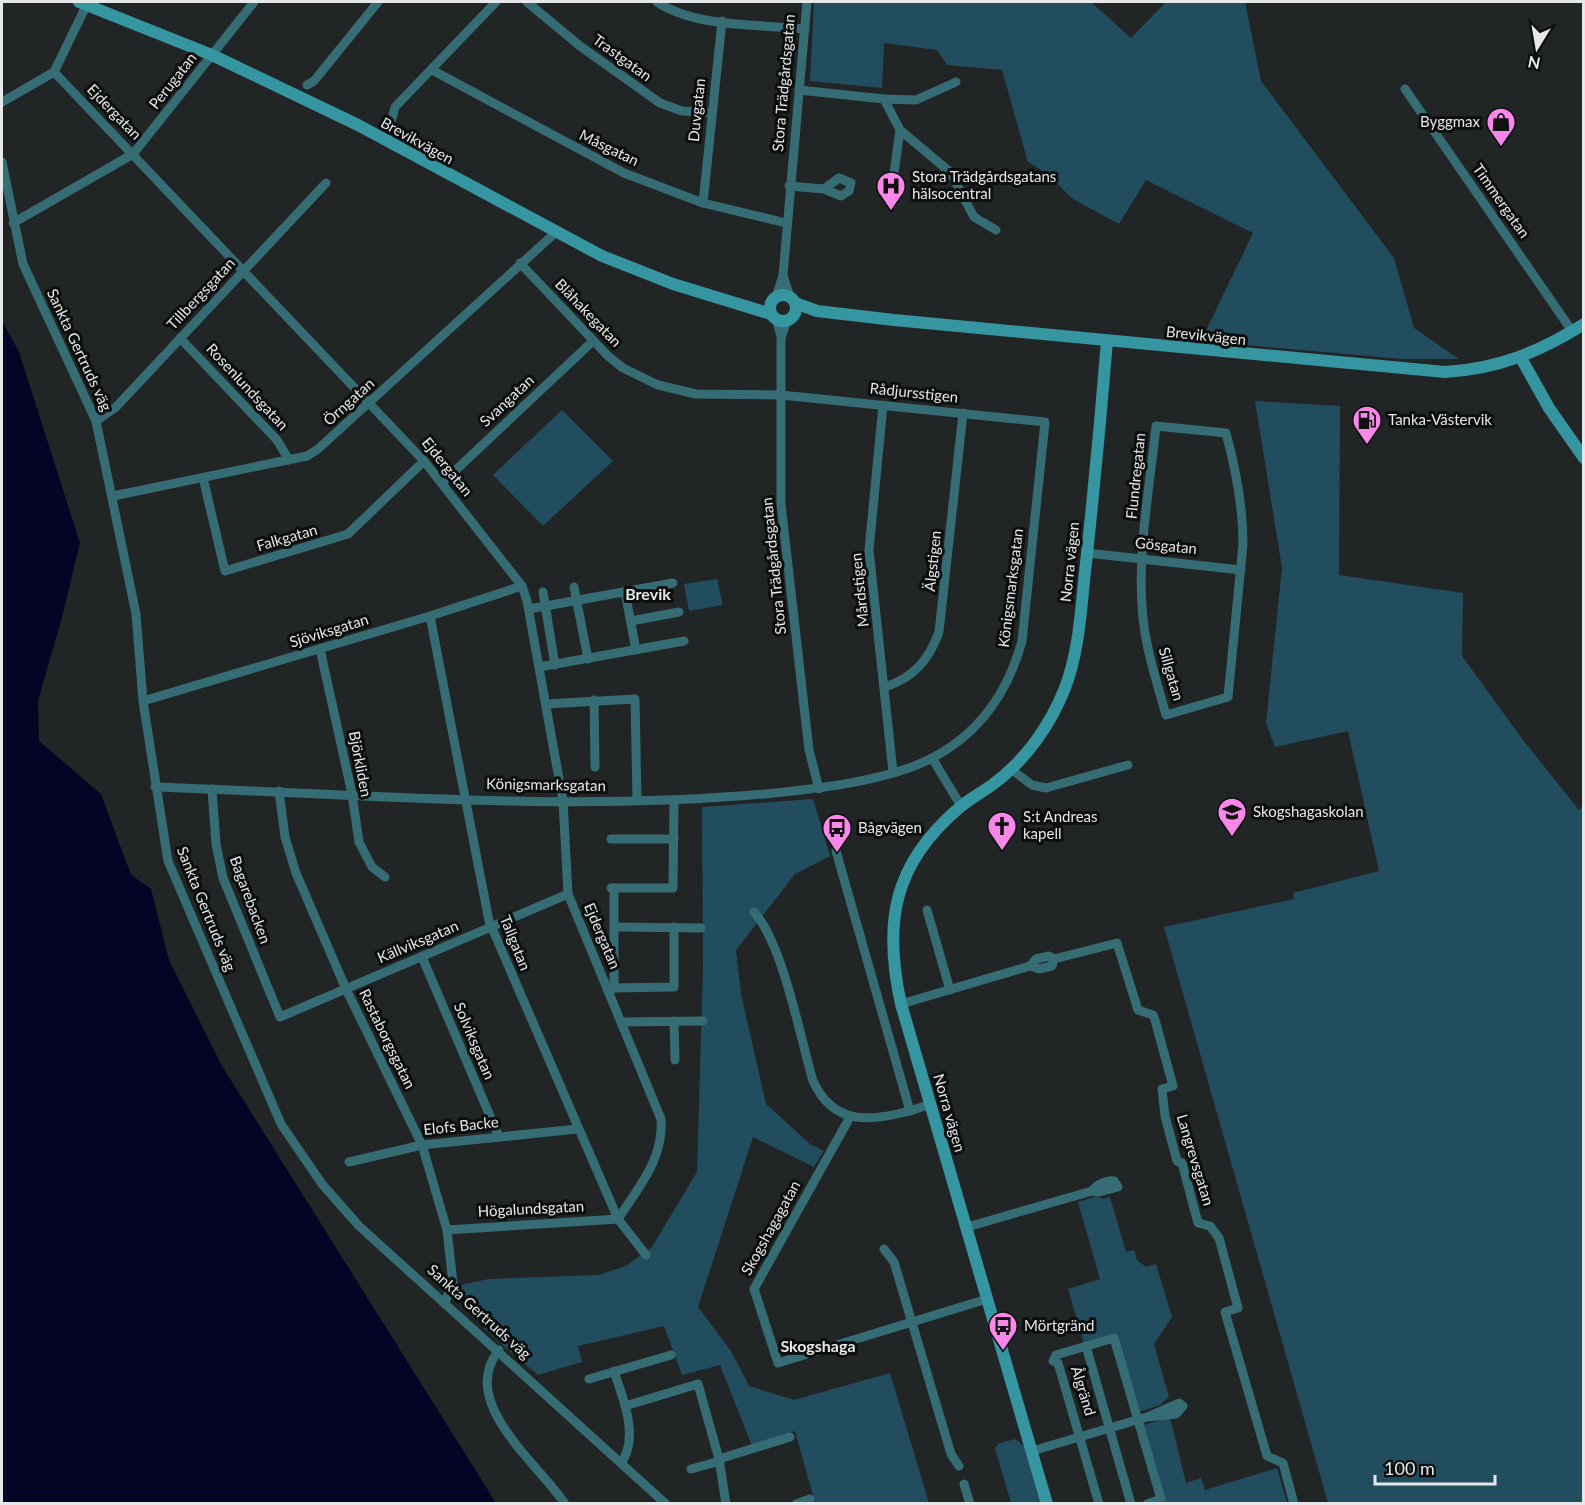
<svg xmlns="http://www.w3.org/2000/svg" width="1585" height="1505" viewBox="0 0 1585 1505" font-family="Lato,sans-serif">
<style>
.green{fill:#224d5e}
.water{fill:#030426}
.lines{fill:none;stroke-linecap:round;stroke-linejoin:round}
.street{stroke:#366c73;stroke-width:9}
.secondary{stroke:#3595a0;stroke-width:12}
.labels{text-anchor:middle;stroke-width:6;stroke-linejoin:round;paint-order:stroke}
.street-label{font-size:15px;fill:#e5e7e8;stroke:#0d0e0e}
.poi-label{font-size:15px;fill:#e5e7e8;stroke:#0d0e0e;text-anchor:start}
.neighbourhood-label{font-size:16px;font-weight:bold;fill:#e5e7e8;stroke:#0d0e0e}
</style>
<rect width="100%" height="100%" fill="#222526"/>
<!-- green -->
<g class="green">
<path d="M814,2h277l40,36 35,-36h79l16,79 133,177 20,70 45,31h-56l-202,-18 52,-108 -107,-53 -27,44 -46,-25 -27,-26 -18,-11 -26,-92 -55,-5 -10,-15 -53,-7 -2,45 -72,-7z"/>
<path d="M1255,401l85,5 -1,169 124,18 -1,63 61,84 56,70 4,-4v697h-255l-164,-576 130,-28 -1,-6 86,-22 -31,-140 -73,16 -9,-24 16,-155z"/>
<path d="M562,410l51,51 -70,65 -50,-51z"/>
<path d="M717,579l6,26 -34,6 -5,-27z"/>
<path d="M813,799l17,57 -35,18 -59,76 5,44 25,110 44,40 14,7 -10,16 -61,-30 -55,170 33,44 18,35 45,14 96,-27 39,130h-114l-20,-72 -43,15 -32,-81 -38,10 -18,-49 -86,20 4,16 -44,13c-22,-20 -78,-59 -78,-90l29,-6 109,-4 28,-9 26,-19 45,-75 6,-203 -1,-162z"/>
<path d="M1097,1196l6,3 7,-2 16,55 8,-2 3,10 9,7 10,-3 16,53 -18,27 15,53 -9,8 -21,7 -24,-77 -31,8 -16,-54 32,-10 -22,-77z"/>
<path d="M1170,1417l16,66 15,-5 4,12 72,-22 10,35h-129l-17,-77z"/>
<path d="M1015,1439l10,8 16,56h-30l-16,-55 3,-4z"/>
</g>
<!-- water -->
<path class="water" d="M2,321l17,31 61,191 -19,78 -23,80 1,40 62,53 30,81 20,14 18,71 53,106 274,437h-494z"/>
<g class="lines">
<!-- street -->
<g class="street">
<path d="M527,2l53,44 80,57 22,8 30,2"/>
<path d="M657,2c39,26 101,22 148,27"/>
<path d="M432,70l192,103 79,30 83,20"/>
<path d="M54,72l370,389 98,125 5,15 36,200 5,93 93,225c3,40 -23,69 -43,100"/>
<path d="M307,85l7,-4 64,-79"/>
<path d="M1405,89l167,242"/>
<path d="M799,90l85,9 16,31 50,42 24,45 22,13"/>
<path d="M884,99l32,1 40,-18"/>
<path d="M2,102l52,-30 34,-70"/>
<path d="M392,119l3,-12 101,-105"/>
<path d="M2,162l21,102 73,157 40,193 7,87 25,160 113,263 41,60 37,42 307,278"/>
<path d="M789,186l35,3 17,7 8,-5 2,-8 -12,-5 -15,11"/>
<path d="M892,187l8,-57"/>
<path d="M703,203l19,-182"/>
<path d="M13,223l120,-69 121,-152"/>
<path d="M783,275l7,22"/>
<path d="M776,297l7,-22 24,-273"/>
<path d="M776,319l5,17"/>
<path d="M787,320l-6,18v166l28,246 10,39"/>
<path d="M180,338l97,102 12,20"/>
<path d="M883,405l-14,145 24,222"/>
<path d="M96,421l20,-14 210,-224"/>
<path d="M1156,426l70,7c10,37 17,72 17,111l-15,153 -62,18c-10,-36 -22,-71 -24,-109 -4,-59 8,-121 14,-180z"/>
<path d="M203,478l22,93 123,-37 76,-73"/>
<path d="M442,483l151,-142"/>
<path d="M113,496l194,-40 11,-7 237,-216"/>
<path d="M1087,553l154,17"/>
<path d="M574,587l14,72"/>
<path d="M543,592l12,73"/>
<path d="M625,592l11,58"/>
<path d="M529,609l144,-26"/>
<path d="M430,616l59,305 129,298 28,36"/>
<path d="M631,621l48,-9"/>
<path d="M320,649l32,145 7,48 13,25 13,10"/>
<path d="M539,667l145,-26"/>
<path d="M885,687c28,-9 44,-27 54,-55l24,-219"/>
<path d="M594,700l1,67"/>
<path d="M143,701l287,-85 92,-30"/>
<path d="M546,704l89,-5 2,101"/>
<path d="M932,758l29,48"/>
<path d="M1011,769l21,16 14,3 82,-23"/>
<path d="M155,787c203,7 408,25 610,7 50,-5 125,-13 169,-37 47,-25 74,-65 88,-116l23,-219 -264,-27 -85,-1 -38,-9 -35,-17 -15,-12 -88,-93"/>
<path d="M212,789l4,55 7,34 57,139 288,-123"/>
<path d="M279,791l6,46 11,36 50,116 76,156 25,85 6,53 -8,19"/>
<path d="M611,839h63"/>
<path d="M611,888h62l1,-88"/>
<path d="M927,910l23,80"/>
<path d="M754,912c29,32 46,125 59,169 21,45 56,40 97,30l-74,-260"/>
<path d="M614,927l87,1"/>
<path d="M422,957l77,180"/>
<path d="M1054,959l63,-16 21,67 15,5 2,5 18,66 -11,3 3,27 12,45 5,2 16,60 12,3 9,12 19,70 -13,4 42,144 16,7 11,41"/>
<path d="M614,988v-100"/>
<path d="M608,991l6,-3 60,-1v-60"/>
<path d="M901,1004l129,-38 9,3 13,-3 2,-7 -5,-3 -13,3 -6,7"/>
<path d="M674,1021l1,39"/>
<path d="M622,1022l81,-1"/>
<path d="M910,1111l21,-7"/>
<path d="M850,1117l-96,172 24,74 209,-64"/>
<path d="M349,1162l73,-17 155,-16"/>
<path d="M967,1227l125,-36 7,1 19,-5 -4,-6c-8,-1 -17,3 -22,10"/>
<path d="M447,1230l171,-11"/>
<path d="M884,1249l10,13 57,192 8,12"/>
<path d="M1086,1346l45,158"/>
<path d="M499,1350c-42,52 39,113 66,154"/>
<path d="M614,1371c9,29 25,63 8,91"/>
<path d="M589,1379l82,-24"/>
<path d="M625,1406l73,-22 21,75 7,45"/>
<path d="M1032,1451l115,-34 29,-3 7,-8 -4,-3 -32,14"/>
<path d="M719,1459l71,-22"/>
<path d="M691,1469l29,-8"/>
<path d="M964,1484l6,20"/>
<path d="M796,1504l14,-5"/>
<path d="M1099,1504l-41,-141 -5,-2 3,-6 58,-17 47,161 -14,5"/>
</g>
<!-- secondary -->
<g class="secondary">
<path d="M79,2l133,53 146,70 244,131 71,28 98,30"/>
<circle cx="783" cy="308" r="13"/>
<path d="M795,303l22,8 77,9 551,52c53,-3 94,-20 139,-48"/>
<path d="M1521,358l28,50 35,50"/>
<path d="M1047,1504l-146,-500c-18,-81 -8,-140 58,-196 10,-9 22,-15 33,-23 33,-24 58,-59 73,-97 15,-39 16,-83 21,-125 8,-74 15,-148 21,-222"/>
</g>
</g>
<!-- icons -->
<defs>
<g id="shop-pin" transform="scale(1.5)"><path d="M0 17L-7.5 6A9.5 9.5 0 1 1 7.5 6Z" fill="#f987e9" stroke="#0d0e0e"/><path d="M-5-2.5h2.3a2.7 3.5 0 0 1 5.4 0H5L5.5 6h-11ZM-1.5-2.5h3a1.5 2.3 0 0 0-3 0Z" fill="#111"/></g>
<g id="hospital-pin" transform="scale(1.5)"><path d="M0 17L-7.5 6A9.5 9.5 0 1 1 7.5 6Z" fill="#f987e9" stroke="#0d0e0e"/><path d="M-5-5h3v3.5h4V-5h3V5h-3V1.5h-4V5h-3Z" fill="#111"/></g>
<g id="fuel-pin" transform="scale(1.5)"><path d="M0 17L-7.5 6A9.5 9.5 0 1 1 7.5 6Z" fill="#f987e9" stroke="#0d0e0e"/><path d="M-5.5-6h7V0h2V4h1.3V-2.5L3-4.5l.8-.8L6-3V5H2.5V1h-1V6h-7ZM-4.2-4.7v3.2H.2V-4.7Z" fill="#111"/></g>
<g id="school-pin" transform="scale(1.5)"><path d="M0 17L-7.5 6A9.5 9.5 0 1 1 7.5 6Z" fill="#f987e9" stroke="#0d0e0e"/><path d="M0-5L7-2L0 1L-7-2ZM-4 1L0 2.5L4 1V4Q0 6-4 4Z" fill="#111"/></g>
<g id="church-pin" transform="scale(1.5)"><path d="M0 17L-7.5 6A9.5 9.5 0 1 1 7.5 6Z" fill="#f987e9" stroke="#0d0e0e"/><path d="M-1.2-6h2.4v3.5h3.3v2.4h-3.3V6h-2.4V-.1h-3.3v-2.4h3.3Z" fill="#111"/></g>
<g id="bus-pin" transform="scale(1.5)"><path d="M0 17L-7.5 6A9.5 9.5 0 1 1 7.5 6Z" fill="#f987e9" stroke="#0d0e0e"/><path d="M-5-6H5V4H4V6H2V4H-2V6H-4V4H-5ZM-3.5-4V0h7V-4ZM-3.5 1.2v1.5H-2V1.2ZM2 1.2v1.5H3.5V1.2Z" fill="#111"/></g>
</defs>
<g fill-rule="evenodd">
<use href="#shop-pin" x="1501" y="122"/>
<use href="#hospital-pin" x="891" y="186"/>
<use href="#fuel-pin" x="1367" y="420"/>
<use href="#school-pin" x="1232" y="812"/>
<use href="#church-pin" x="1002" y="826"/>
<use href="#bus-pin" x="837" y="828"/>
<use href="#bus-pin" x="1003" y="1326"/>
</g>
<g class="labels">
<!-- street labels -->
<g class="street-label">
<text transform="translate(622 58) rotate(36)" y="5">Trastgatan</text>
<text transform="translate(173 81) rotate(-52)" y="5">Perugatan</text>
<text transform="translate(784 83) rotate(-85)" y="5">Stora Trädgårdsgatan</text>
<text transform="translate(697 110) rotate(-84)" y="5">Duvgatan</text>
<text transform="translate(114 112) rotate(46)" y="5">Ejdergatan</text>
<text transform="translate(417 141) rotate(29)" y="5">Brevikvägen</text>
<text transform="translate(609 148) rotate(26)" y="5">Måsgatan</text>
<text transform="translate(1501 201) rotate(55)" y="5">Timmergatan</text>
<text transform="translate(201 294) rotate(-47)" y="5">Tillbergsgatan</text>
<text transform="translate(588 313) rotate(46)" y="5">Blåhakegatan</text>
<text transform="translate(1206 336) rotate(6)" y="5">Brevikvägen</text>
<text transform="translate(79 350) rotate(65)" y="5">Sankta Gertruds väg</text>
<text transform="translate(247 387) rotate(47)" y="5">Rosenlundsgatan</text>
<text transform="translate(914 393) rotate(6)" y="5">Rådjursstigen</text>
<text transform="translate(507 401) rotate(-43)" y="5">Svangatan</text>
<text transform="translate(349 402) rotate(-42)" y="5">Örngatan</text>
<text transform="translate(447 467) rotate(51)" y="5">Ejdergatan</text>
<text transform="translate(1136 476) rotate(-84)" y="5">Flundregatan</text>
<text transform="translate(287 538) rotate(-16)" y="5">Falkgatan</text>
<text transform="translate(1166 546) rotate(6)" y="5">Gösgatan</text>
<text transform="translate(933 561) rotate(-84)" y="5">Älgstigen</text>
<text transform="translate(1070 562) rotate(-84)" y="5">Norra vägen</text>
<text transform="translate(774 566) rotate(-96)" y="5">Stora Trädgårdsgatan</text>
<text transform="translate(1011 588) rotate(-83)" y="5">Königsmarksgatan</text>
<text transform="translate(860 590) rotate(-96)" y="5">Mårdstigen</text>
<text transform="translate(329 631) rotate(-17)" y="5">Sjöviksgatan</text>
<text transform="translate(1171 674) rotate(74)" y="5">Sillgatan</text>
<text transform="translate(360 764) rotate(79)" y="5">Björkliden</text>
<text transform="translate(546 785) rotate(1)" y="5">Königsmarksgatan</text>
<text transform="translate(250 900) rotate(70)" y="5">Bagarebacken</text>
<text transform="translate(206 909) rotate(68)" y="5">Sankta Gertruds väg</text>
<text transform="translate(602 936) rotate(67)" y="5">Ejdergatan</text>
<text transform="translate(418 942) rotate(-23)" y="5">Källviksgatan</text>
<text transform="translate(515 943) rotate(68)" y="5">Tallgatan</text>
<text transform="translate(387 1039) rotate(64)" y="5">Rastaborgsgatan</text>
<text transform="translate(474 1041) rotate(67)" y="5">Solviksgatan</text>
<text transform="translate(949 1113) rotate(74)" y="5">Norra vägen</text>
<text transform="translate(461 1126) rotate(-6)" y="5">Elofs Backe</text>
<text transform="translate(1195 1160) rotate(73)" y="5">Langrevsgatan</text>
<text transform="translate(531 1209) rotate(-3)" y="5">Högalundsgatan</text>
<text transform="translate(771 1228) rotate(-61)" y="5">Skogshagagatan</text>
<text transform="translate(479 1312) rotate(42)" y="5">Sankta Gertruds väg</text>
<text transform="translate(1083 1391) rotate(73)" y="5">Ålgränd</text>
</g>
<!-- poi labels -->
<g class="poi-label">
<text x="1480" y="127" text-anchor="end">Byggmax</text>
<text x="912" y="182">Stora Trädgårdsgatans<tspan x="912" dy="17">hälsocentral</tspan></text>
<text x="1388" y="425">Tanka-Västervik</text>
<text x="1253" y="817">Skogshagaskolan</text>
<text x="1023" y="822">S:t Andreas<tspan x="1023" dy="17">kapell</tspan></text>
<text x="858" y="833">Bågvägen</text>
<text x="1024" y="1331">Mörtgränd</text>
</g>
<!-- neighbourhood labels -->
<g class="neighbourhood-label">
<text x="648" y="600">Brevik</text>
<text x="818" y="1352">Skogshaga</text>
</g>
</g>
<!-- border -->
<rect width="1585" height="1505" fill="none" stroke="#e5e7e8" stroke-width="6"/>
<!-- north arrow -->
<g transform="translate(1537 48) rotate(191)" stroke="#0d0e0e" stroke-width="4.5" paint-order="stroke">
<path d="M0-4.5L10 22L0 15L-10 22Z" fill="#e5e7e8"/>
<text y="-9" font-size="16" font-weight="bold" text-anchor="middle" fill="#e5e7e8">N</text>
</g>
<!-- scale -->
<path d="M1375 1475v9h120v-9" fill="none" stroke="#e5e7e8" stroke-width="3"/>
<text x="1384" y="1475" font-size="18" fill="#e5e7e8" stroke="#0d0e0e" stroke-width="4.5" paint-order="stroke">100 m</text>
</svg>
